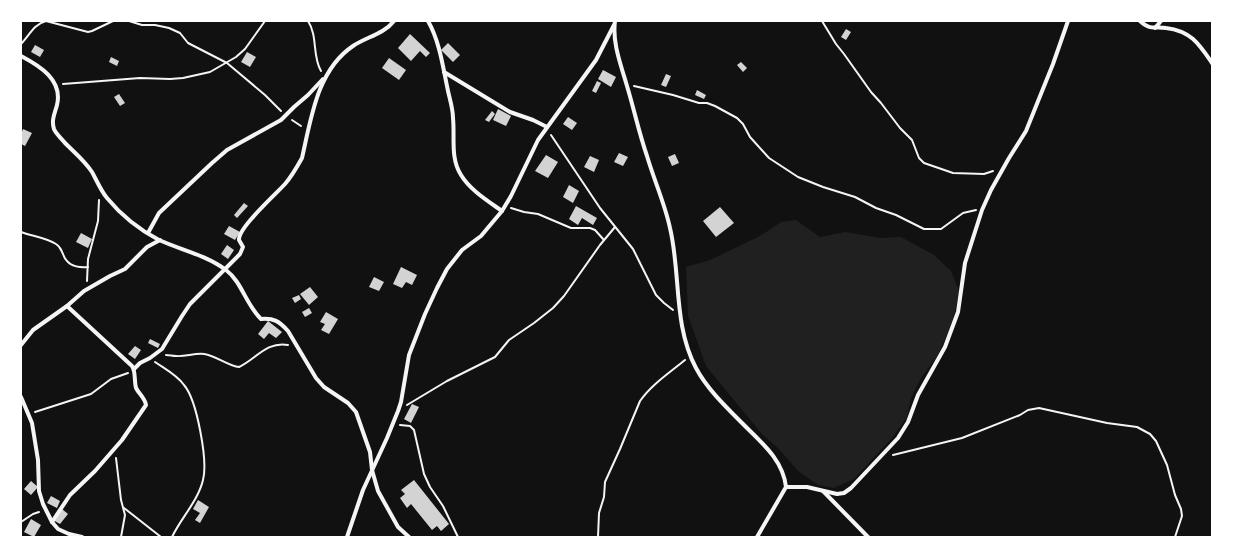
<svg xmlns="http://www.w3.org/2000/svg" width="1233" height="558" viewBox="0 0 1233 558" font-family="Georgia,serif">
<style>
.green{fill:#202020}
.building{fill:#d3d3d3}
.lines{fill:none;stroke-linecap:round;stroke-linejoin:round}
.path{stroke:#f5f5f5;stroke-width:2}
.minor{stroke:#f5f5f5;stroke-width:4}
</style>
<rect width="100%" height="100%" fill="#111"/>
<!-- green -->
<path class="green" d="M796,220l24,17 25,-5 36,6 20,-1 33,18 17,16 8,20 -4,21 -6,18 -11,25 -17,23 -10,20 -4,19 -14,20 -39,42 -20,9 -16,-3 -20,-14 -19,-22 -18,-16 -55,-67 -18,-50 -2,-49 24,-7 50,-24 21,-14z"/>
<!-- building -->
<g class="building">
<path d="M846,29l5,3 -5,8 -5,-3z"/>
<path d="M410,34l20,19 -4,4 -6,-6 -9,10 -13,-13z"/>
<path d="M448,43l12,12 -7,7 -12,-12z"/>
<path d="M35,45l9,5 -4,7 -9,-5z"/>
<path d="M247,52l9,5 -6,10 -9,-5z"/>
<path d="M111,57l8,4 -2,5 -8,-4z"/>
<path d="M389,58l17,12 -7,10 -17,-12z"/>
<path d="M741,62l6,6 -4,4 -6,-7z"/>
<path d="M603,70l13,7 -5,10 -13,-8z"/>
<path d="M666,74l5,2 -5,11 -5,-2z"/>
<path d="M597,81l4,2 -5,10 -4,-2z"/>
<path d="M697,90l9,5 -2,4 -9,-4z"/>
<path d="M119,94l6,9 -5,3 -6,-9z"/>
<path d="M498,109l13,7 -5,10 -13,-6z"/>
<path d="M492,111l3,3 -6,8 -4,-2z"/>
<path d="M568,117l9,6 -5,7 -9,-6z"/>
<path d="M23,129l9,4 -7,13 -4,-2v-10z"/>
<path d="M619,153l9,4 -5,9 -9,-4z"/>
<path d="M675,154l4,9 -7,3 -4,-9z"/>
<path d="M546,155l12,7 -10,16 -13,-7z"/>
<path d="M590,156l9,4 -5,12 -10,-5z"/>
<path d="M569,185l10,6 -6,12 -10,-6z"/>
<path d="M244,203l4,3 -11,12 -3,-3z"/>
<path d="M576,206l21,12 -4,7 -11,-7 -4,7 -9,-6z"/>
<path d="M720,207l14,16 -18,14 -13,-16z"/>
<path d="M229,226l11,6 -5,8 -11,-6z"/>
<path d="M81,233l11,6 -4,9 -12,-6z"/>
<path d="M227,245l7,5 -6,9 -7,-5z"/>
<path d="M401,267l16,8 -5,10 -6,-3 -4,6 -9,-4z"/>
<path d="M374,277l10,5 -5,9 -10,-4z"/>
<path d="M310,287l8,10 -9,8 -9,-11z"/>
<path d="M299,295l2,4 -6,4 -3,-5z"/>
<path d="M309,308l3,5 -7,4 -3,-5z"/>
<path d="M326,312l12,7 -9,15 -8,-4 4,-6 -5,-2z"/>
<path d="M268,321l14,11 -6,6 -7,-5 -5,6 -6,-5z"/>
<path d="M150,339l10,5 -2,4 -10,-5z"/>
<path d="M135,346l6,4 -6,9 -7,-5z"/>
<path d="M412,404l7,3 -8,16 -7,-4z"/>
<path d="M414,480l35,44 -8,7 -4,-5 -5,4 -21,-26 -4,4 -7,-10 5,-4 -4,-4z"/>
<path d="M31,481l7,6 -7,8 -7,-6z"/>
<path d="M51,496l9,5 -3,7 -10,-5z"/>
<path d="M198,500l11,7 -9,16 -5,-3 5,-7 -7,-4z"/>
<path d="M62,509l6,5 -8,10 -7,-4z"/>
<path d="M31,519l10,6 -7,12 -10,-5z"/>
</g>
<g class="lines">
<!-- path -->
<g class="path">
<path d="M129,21l13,4h13l14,3 11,5 8,10 39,20 38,32 16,16"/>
<path d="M308,21c10,15 4,35 13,50"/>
<path d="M822,21l14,23 8,10 27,38 10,11 19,25 12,12 7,18 5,5 29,10 31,1 9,-3"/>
<path d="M21,44c8,-8 13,-20 25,-23l42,11 4,-1 21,-10"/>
<path d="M63,84l77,-6 30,1 13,-1 27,-6 26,-15 9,-8 20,-28"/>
<path d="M634,86l39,9 26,8h8l8,3 22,12 6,6 7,13 19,21 29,19 25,10 32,10 21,11 20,7 28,14h17l22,-16 13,-3"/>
<path d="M292,120l9,6"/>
<path d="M551,135l49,73 33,41 23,46 8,8 9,7"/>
<path d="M511,208l13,4 14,2 33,14h19l5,2 9,10"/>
<path d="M21,232c11,4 26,6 35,12 5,3 5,6 7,10 4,12 15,14 25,13"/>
<path d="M87,281l1,-22 10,-38 1,-21"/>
<path d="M166,355c3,0 7,1 10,1 9,1 18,-3 28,-2 13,2 24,12 35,13 17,-8 28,-26 49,-22"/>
<path d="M155,362c10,7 22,13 29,23 13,15 24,76 19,95 -5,21 -22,38 -31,57"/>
<path d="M407,405l40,-24 48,-24 14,-17 25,-17 19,-15 11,-12 36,-51 15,-18"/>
<path d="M35,412l56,-18 20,-15 17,-6"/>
<path d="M400,425l10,1 4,4 10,44 6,13 13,19 15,31"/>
<path d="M893,455l69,-17 58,-23 8,-5 11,-2 68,15 30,4 13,7 6,7 11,24 8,30 6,14 1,7 -7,21"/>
<path d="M116,458l5,42 4,15 -4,22"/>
<path d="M124,508l37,29"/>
<path d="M21,522l12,-8 6,-2"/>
<path d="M598,537l1,-24 5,-16 1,-15 15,-33 20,-48c11,-16 29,-28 45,-41"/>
</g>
<!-- minor -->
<g class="minor">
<path d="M428,21c12,21 15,47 20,70 2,9 5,18 5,27 2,19 -3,40 8,57 9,15 27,26 41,36"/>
<path d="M615,21c-3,22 6,44 12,65 7,23 12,47 20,70 7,24 18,48 23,72 11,46 3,97 26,140 11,21 31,40 48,57 18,18 39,35 42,62l-29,50"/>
<path d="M1140,21c11,10 14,5 26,7 25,3 33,16 46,35"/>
<path d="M1155,28l6,-7"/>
<path d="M21,56c19,10 42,24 36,49 -2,8 -6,15 -3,24 2,5 8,10 11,14 9,9 20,18 27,29 5,9 9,19 15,26 14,17 33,32 52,42 22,10 47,15 67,30 16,12 20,35 35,49 13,-1 18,2 27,12l28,47 8,9 24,16 8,9 14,40 2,18 6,21 20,36 11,10"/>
<path d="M444,72l66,40 23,8 14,7"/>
<path d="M148,233l11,-20 53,-50 15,-13 54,-30 13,-13 14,-12 15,-16"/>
<path d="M21,345l12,-15 34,-24 17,-15 26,-15 15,-7 22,-22 13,-7"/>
<path d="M134,369l6,-6 10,-5 12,-9 20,-33 8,-12 50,-50 3,-7 -4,-7c-1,-12 36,-45 46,-56 7,-8 12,-17 17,-26 9,-39 15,-88 51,-112 13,-9 31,-12 41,-25"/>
<path d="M21,397l11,26 6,37 1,31 4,13 9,18 6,7 11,5 13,3"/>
<path d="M786,487h21l30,7 7,-1 7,-5 47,-50 10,-16 10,-27 27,-48 13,-35 7,-49 17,-53 9,-20 18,-32 17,-27 27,-67 15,-43"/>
<path d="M823,491l45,46"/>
<path d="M52,522l18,-27 25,-24 27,-31 24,-35c-1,-7 -7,-11 -10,-17 -2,-7 0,-16 -4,-22l-65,-60"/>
<path d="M347,537l16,-47 24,-52 11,-27 3,-9 8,-47 16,-41 12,-26 10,-19 15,-19 19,-14 21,-25 9,-15 27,-56 58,-80 18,-35"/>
</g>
</g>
<!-- border -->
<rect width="1233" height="558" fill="none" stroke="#ffffff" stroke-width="44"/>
</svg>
